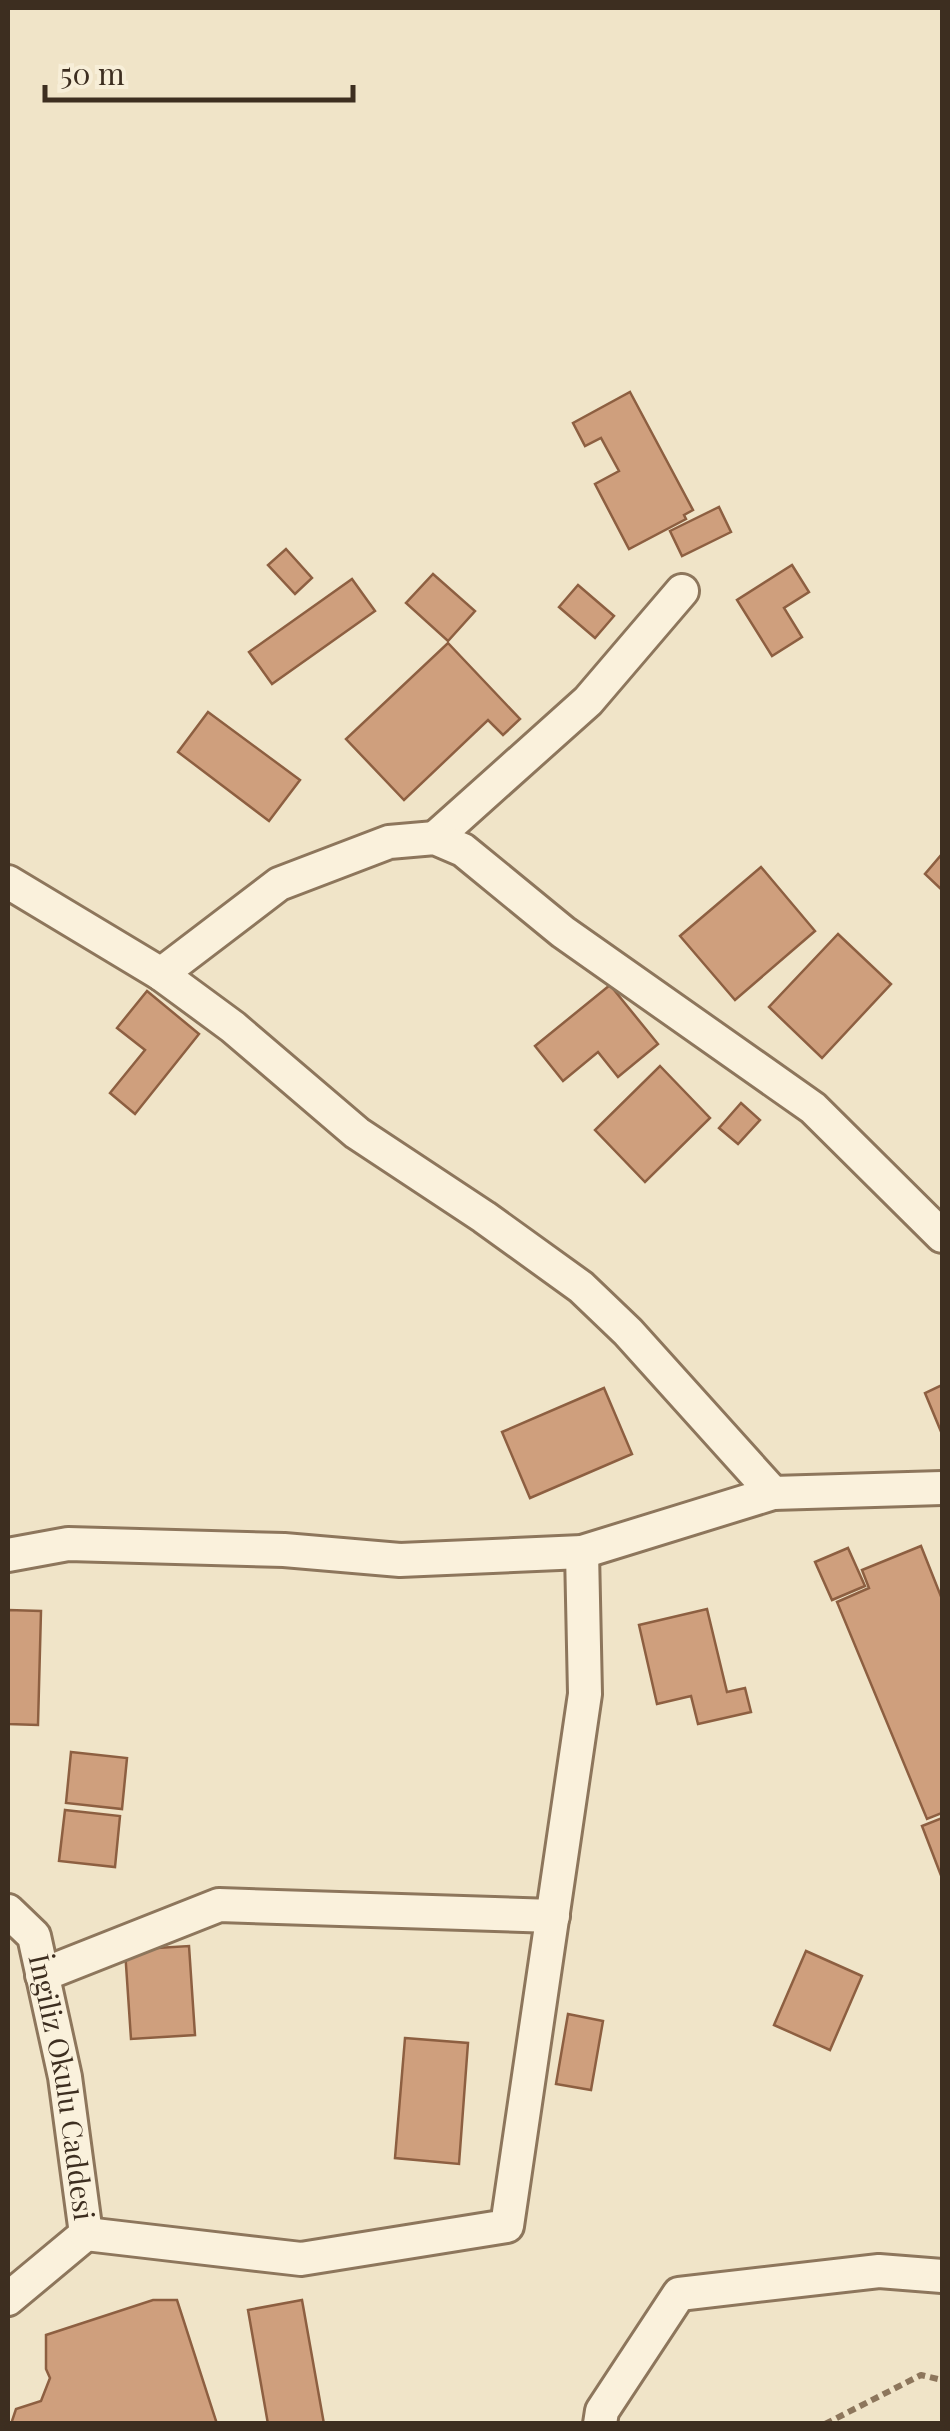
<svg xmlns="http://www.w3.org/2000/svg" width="950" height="2431" viewBox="0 0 950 2431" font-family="'Playfair Display',serif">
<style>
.building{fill:#cf9f7d;stroke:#8d5f41;stroke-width:2.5}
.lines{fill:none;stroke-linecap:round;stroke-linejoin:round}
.street-casing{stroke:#8d765c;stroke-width:38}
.path{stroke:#8d765c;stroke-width:6;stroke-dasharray:8 5;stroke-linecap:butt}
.street{stroke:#faf1dc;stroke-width:32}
.labels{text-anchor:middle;stroke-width:8;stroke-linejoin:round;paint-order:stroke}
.street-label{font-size:28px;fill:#3d2e20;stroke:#f7eed8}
</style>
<rect width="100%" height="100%" fill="#f0e4c8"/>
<!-- building -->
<g class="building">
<path d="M630,392l63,118 -9,5 2,4 -57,30 -34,-65 24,-13 -18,-33 -16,8 -12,-23z"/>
<path d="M719,507l12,25 -49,24 -12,-25z"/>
<path d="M286,549l26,29 -17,16 -27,-29z"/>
<path d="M792,565l17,27 -25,16 18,29 -30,19 -35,-56z"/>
<path d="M433,574l42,37 -27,30 -42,-38z"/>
<path d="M352,579l23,32 -103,73 -23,-32z"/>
<path d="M578,585l36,31 -19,22 -36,-31z"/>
<path d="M448,643l72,76 -17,16 -15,-15 -84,80 -58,-61z"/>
<path d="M208,712l92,68 -31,41 -91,-69z"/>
<path d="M942,854v36l-17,-16z"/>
<path d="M761,867l54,64 -80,69 -55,-64z"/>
<path d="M838,934l53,50 -69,74 -53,-51z"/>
<path d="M610,985l48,59 -40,33 -20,-25 -35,29 -28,-35z"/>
<path d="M147,991l52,43 -64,80 -25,-21 35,-43 -28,-22z"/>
<path d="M660,1066l50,52 -65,64 -50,-52z"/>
<path d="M741,1103l19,17 -22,24 -19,-16z"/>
<path d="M942,1385v49l-17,-41z"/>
<path d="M604,1388l28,66 -102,44 -28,-66z"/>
<path d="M921,1546l21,53v214l-15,6 -90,-217 32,-14 -7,-18z"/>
<path d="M848,1548l17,38 -33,14 -17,-38z"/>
<path d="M707,1609l20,83 18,-4 6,24 -53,12 -7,-28 -34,8 -18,-79z"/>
<path d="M8,1610l33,1 -3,114 -30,-1z"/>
<path d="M71,1752l56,6 -5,51 -56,-6z"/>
<path d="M65,1810l55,6 -5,51 -56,-6z"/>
<path d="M942,1818v60l-20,-52z"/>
<path d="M189,1946l6,89 -64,4 -6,-89z"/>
<path d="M806,1951l56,25 -32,74 -56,-25z"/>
<path d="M568,2014l35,7 -12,69 -35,-6z"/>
<path d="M405,2038l63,5 -9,121 -64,-6z"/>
<path d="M153,2300h24l40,124h-206l5,-15 25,-8 9,-23 -4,-9v-34z"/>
<path d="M302,2300l22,124h-56l-20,-114z"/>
</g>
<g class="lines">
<!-- street casing -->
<g class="street-casing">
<g id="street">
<path d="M435,838l153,-137 94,-110"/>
<path d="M8,882l153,92 72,53 124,106 127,84 97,70 47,45 145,161"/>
<path d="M161,974l118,-90 110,-42 46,-4 28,12 100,82 250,176 129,128"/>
<path d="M8,1555l60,-11 216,6 116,10 182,-8 191,-59 169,-5"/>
<path id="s1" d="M8,1911l26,25 31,141 21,157 -78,65"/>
<path d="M42,1975l177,-70 334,11"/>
<path d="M86,2234l215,25 206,-33 78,-532 -3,-142"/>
<path d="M600,2424l2,-13 77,-117 200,-23 63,5"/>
</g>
</g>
<!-- path -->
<path class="path" d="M825,2424l96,-49 21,5"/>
<!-- street -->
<use href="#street" class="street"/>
</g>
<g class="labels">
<!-- street labels -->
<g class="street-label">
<text dy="10" stroke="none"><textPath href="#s1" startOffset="190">İngiliz Okulu Caddesi</textPath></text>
</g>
</g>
<!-- border -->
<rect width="950" height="2431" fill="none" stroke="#3d2e20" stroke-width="20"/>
<!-- scale -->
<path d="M45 85v15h308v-15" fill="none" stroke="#3d2e20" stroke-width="5"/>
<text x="60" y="85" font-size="30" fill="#3d2e20" stroke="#f7eed8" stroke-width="8" paint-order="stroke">50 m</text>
</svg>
